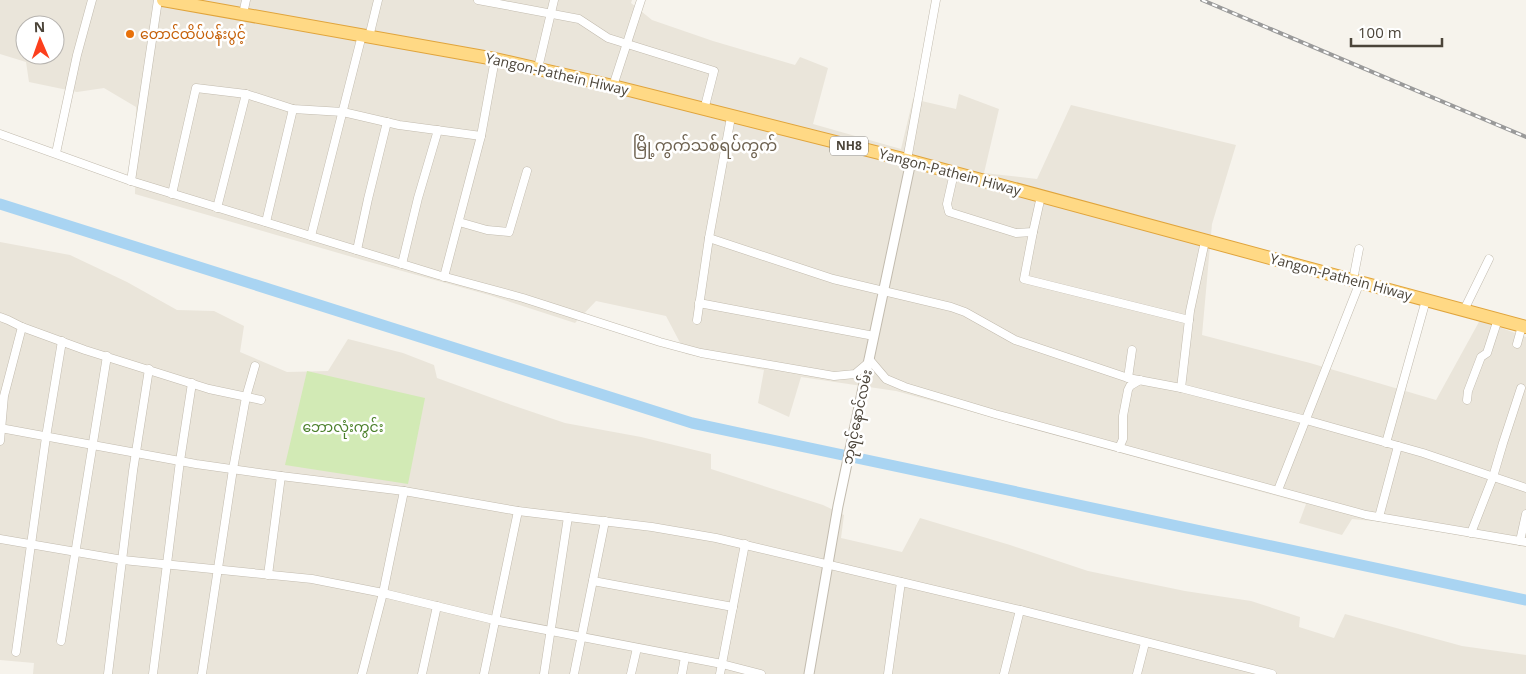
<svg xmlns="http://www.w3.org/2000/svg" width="1526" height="674" viewBox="0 0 1526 674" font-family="'Open Sans','Noto Sans Myanmar',sans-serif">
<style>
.residential{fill:#eae5da;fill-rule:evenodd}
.green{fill:#d2eab5}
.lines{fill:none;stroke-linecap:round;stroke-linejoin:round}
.river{stroke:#a9d4f2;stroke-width:11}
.minor-casing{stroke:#c2bbae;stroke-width:9}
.tertiary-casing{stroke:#c2bbae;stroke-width:11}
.trunk-casing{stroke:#e0a43c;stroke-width:14}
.minor{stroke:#fff;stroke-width:8}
.tertiary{stroke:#fff;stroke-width:9}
.trunk{stroke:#ffd985;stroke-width:12}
.rail-casing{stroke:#9a9a9a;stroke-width:4}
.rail{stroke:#fff;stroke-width:2;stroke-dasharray:5.5;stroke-linecap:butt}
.food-dot{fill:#e8710a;stroke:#fff;stroke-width:2}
.labels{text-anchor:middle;stroke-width:5;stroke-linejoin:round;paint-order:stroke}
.shield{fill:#fff;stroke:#817c74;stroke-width:1}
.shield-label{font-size:12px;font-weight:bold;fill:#4b4439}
.food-label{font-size:14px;fill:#c56008;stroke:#fff;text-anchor:start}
.street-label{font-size:14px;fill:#4b4439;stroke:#fff}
.park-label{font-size:14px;fill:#4a7f2a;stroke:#fff}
.quarter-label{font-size:16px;fill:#6e6250;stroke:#fff}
</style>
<rect width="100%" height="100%" fill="#f6f3ec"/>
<!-- residential -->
<g class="residential">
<path d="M0,0h632l-1,3 21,17 61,21 82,24 5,-8 28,11 -15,56 88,25 12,-50 43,10 3,-15 40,15 -15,64 53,6 34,-74 165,40 -24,79 -10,111 108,28 126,37 44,-80 46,17v210l-143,-25 -31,-3 -10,16 -43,-12 7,-19 -410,-113 -95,-14 -12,40 -31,-14 6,-33 -78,-16 -20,-38 -70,-15 -21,22 -86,-28 -123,-34 -231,-67 1,-87 -32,-19 -27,4 -48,-10 -3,-20 -26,-8zM25,25h30v30h-30z"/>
<path d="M0,242l70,13 57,27 50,28 37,1 30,15 -4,26 47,20 41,-1 20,-32 55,14 31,12 3,13 69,25 59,20 76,14 70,17v15l112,36 21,10 -3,23 61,14 18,-34 90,27 78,26 97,20 66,10 49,16 -1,10 35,11 11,-24 117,32 64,9v19h-1493l1,-11 -34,-3z"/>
</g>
<!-- green -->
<path class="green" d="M307,371l118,27 -17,86 -123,-19z"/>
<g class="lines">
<!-- river -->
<path class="river" d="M0,204l692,219 834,177"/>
<!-- minor casing -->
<g class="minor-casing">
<g id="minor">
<path d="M478,0l101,19 29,19 106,33 -10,39"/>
<path d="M243,14l3,-14"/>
<path d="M369,37l9,-37"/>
<path d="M538,68l16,-68"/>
<path d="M613,86l28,-86"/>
<path d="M0,134l131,47 307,94 85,23 137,44 41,11 133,23 21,-2 13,-11"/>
<path d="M56,153l21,-98 15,-55"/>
<path d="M907,160l29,-160"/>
<path d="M954,173l-7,31 2,8 67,21 17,-1 8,-36"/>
<path d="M131,181l27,-181"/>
<path d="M172,194l24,-106 50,6 47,15 50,3 56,13 82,11"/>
<path d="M217,208l29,-114"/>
<path d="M266,222l27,-113"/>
<path d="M459,222l28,8 22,2 18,-61"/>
<path d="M1033,232l-9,47 165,41"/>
<path d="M311,236l51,-201"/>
<path d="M709,238l124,41 118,28 14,5 50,28 113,38 53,10 125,32 117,33 103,35"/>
<path d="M357,250l11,-51 19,-77"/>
<path d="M402,264l16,-66 20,-68"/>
<path d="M444,277l37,-141 14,-77"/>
<path d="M1353,280l6,-31"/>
<path d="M699,303l175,33"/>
<path d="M1464,310l25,-51"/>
<path d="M0,317l8,3 14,7 63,23 124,39 52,11"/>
<path d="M697,320l12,-82 22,-121"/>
<path d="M1517,344l5,-18"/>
<path d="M869,359l17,20 19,8 90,27 371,101 160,27"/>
<path d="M1128,378l4,-28"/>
<path d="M1181,388l9,-77 15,-70"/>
<path d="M1467,400l1,-9 13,-34 6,-4 11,-34"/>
<path d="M0,428l196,36 85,12 123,15 114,20 134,16 64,11 304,72 252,64"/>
<path d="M0,441l4,-45 18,-69"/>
<path d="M1386,443l40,-143"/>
<path d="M1119,448l4,-9v-23l5,-26 2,-4 10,-6"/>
<path d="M1278,490l82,-208"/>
<path d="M1379,517l19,-71"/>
<path d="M1471,533l22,-56 10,-34 18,-55"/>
<path d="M0,539l123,21 189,19 71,14 111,27 228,44 39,10"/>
<path d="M1520,541l6,-27"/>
<path d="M268,575l13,-99"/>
<path d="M593,581l140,26"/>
<path d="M61,641l46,-285"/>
<path d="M16,652l30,-215 16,-96"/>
<path d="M108,674l25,-203 16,-102"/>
<path d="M153,674l27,-213 12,-78"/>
<path d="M202,674l31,-205 13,-72 9,-31"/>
<path d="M362,674l21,-81 21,-102"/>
<path d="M422,674l15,-68"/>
<path d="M484,674l34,-163"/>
<path d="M544,674l24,-157"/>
<path d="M574,674l31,-153"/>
<path d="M631,674l6,-26"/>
<path d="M682,674l3,-17"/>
<path d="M720,674l25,-130"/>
<path d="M888,674l13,-92"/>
<path d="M1004,674l16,-64"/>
<path d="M1137,674l8,-31"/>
</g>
</g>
<!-- tertiary casing -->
<g class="tertiary-casing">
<path id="tertiary" d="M809,674l29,-168 73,-345"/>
</g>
<!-- trunk casing -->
<g class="trunk-casing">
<path id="trunk" d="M163,0l332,59 118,27 298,75 615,166"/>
</g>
<!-- minor -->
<use href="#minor" class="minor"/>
<!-- tertiary -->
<use href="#tertiary" class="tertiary"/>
<!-- trunk -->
<use href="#trunk" class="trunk"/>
<!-- rail casing -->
<g class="rail-casing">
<path id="rail" d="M1202,0l324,137"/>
</g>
<!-- rail -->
<use href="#rail" class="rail"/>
</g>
<!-- markers -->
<circle class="food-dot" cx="130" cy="34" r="5"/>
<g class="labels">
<!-- shield labels -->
<rect class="shield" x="830" y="136.5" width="38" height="19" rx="4"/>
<g class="shield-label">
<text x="849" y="150">NH8</text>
</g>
<!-- food labels -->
<g class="food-label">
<text x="140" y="39">တောင်ထိပ်ပန်းပွင့်</text>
</g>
<!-- street labels -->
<g class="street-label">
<text transform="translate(557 74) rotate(13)" y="5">Yangon-Pathein Hiway</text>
<text transform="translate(950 172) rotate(15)" y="5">Yangon-Pathein Hiway</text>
<text transform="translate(1341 277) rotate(15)" y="5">Yangon-Pathein Hiway</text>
<text transform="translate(857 417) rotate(-78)" y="5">ဘုရင့်နောင်လမ်း</text>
</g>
<!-- park labels -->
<g class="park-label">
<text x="343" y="432">ဘောလုံးကွင်း</text>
</g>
<!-- quarter labels -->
<g class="quarter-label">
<text x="705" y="151">မြို့ကွက်သစ်ရပ်ကွက်</text>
</g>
</g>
<!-- north arrow -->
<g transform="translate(40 40) rotate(358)"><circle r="24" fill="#ffffff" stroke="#b7b4b0"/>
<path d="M0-4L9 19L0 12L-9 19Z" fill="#fc3f1d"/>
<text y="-8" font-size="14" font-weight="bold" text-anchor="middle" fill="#4b4439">N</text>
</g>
<!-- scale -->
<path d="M1351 38v8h91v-8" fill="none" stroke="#4b4439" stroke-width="2.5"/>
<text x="1358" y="38" font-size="15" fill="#4b4439" stroke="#ffffff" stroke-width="4" paint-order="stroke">100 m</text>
</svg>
